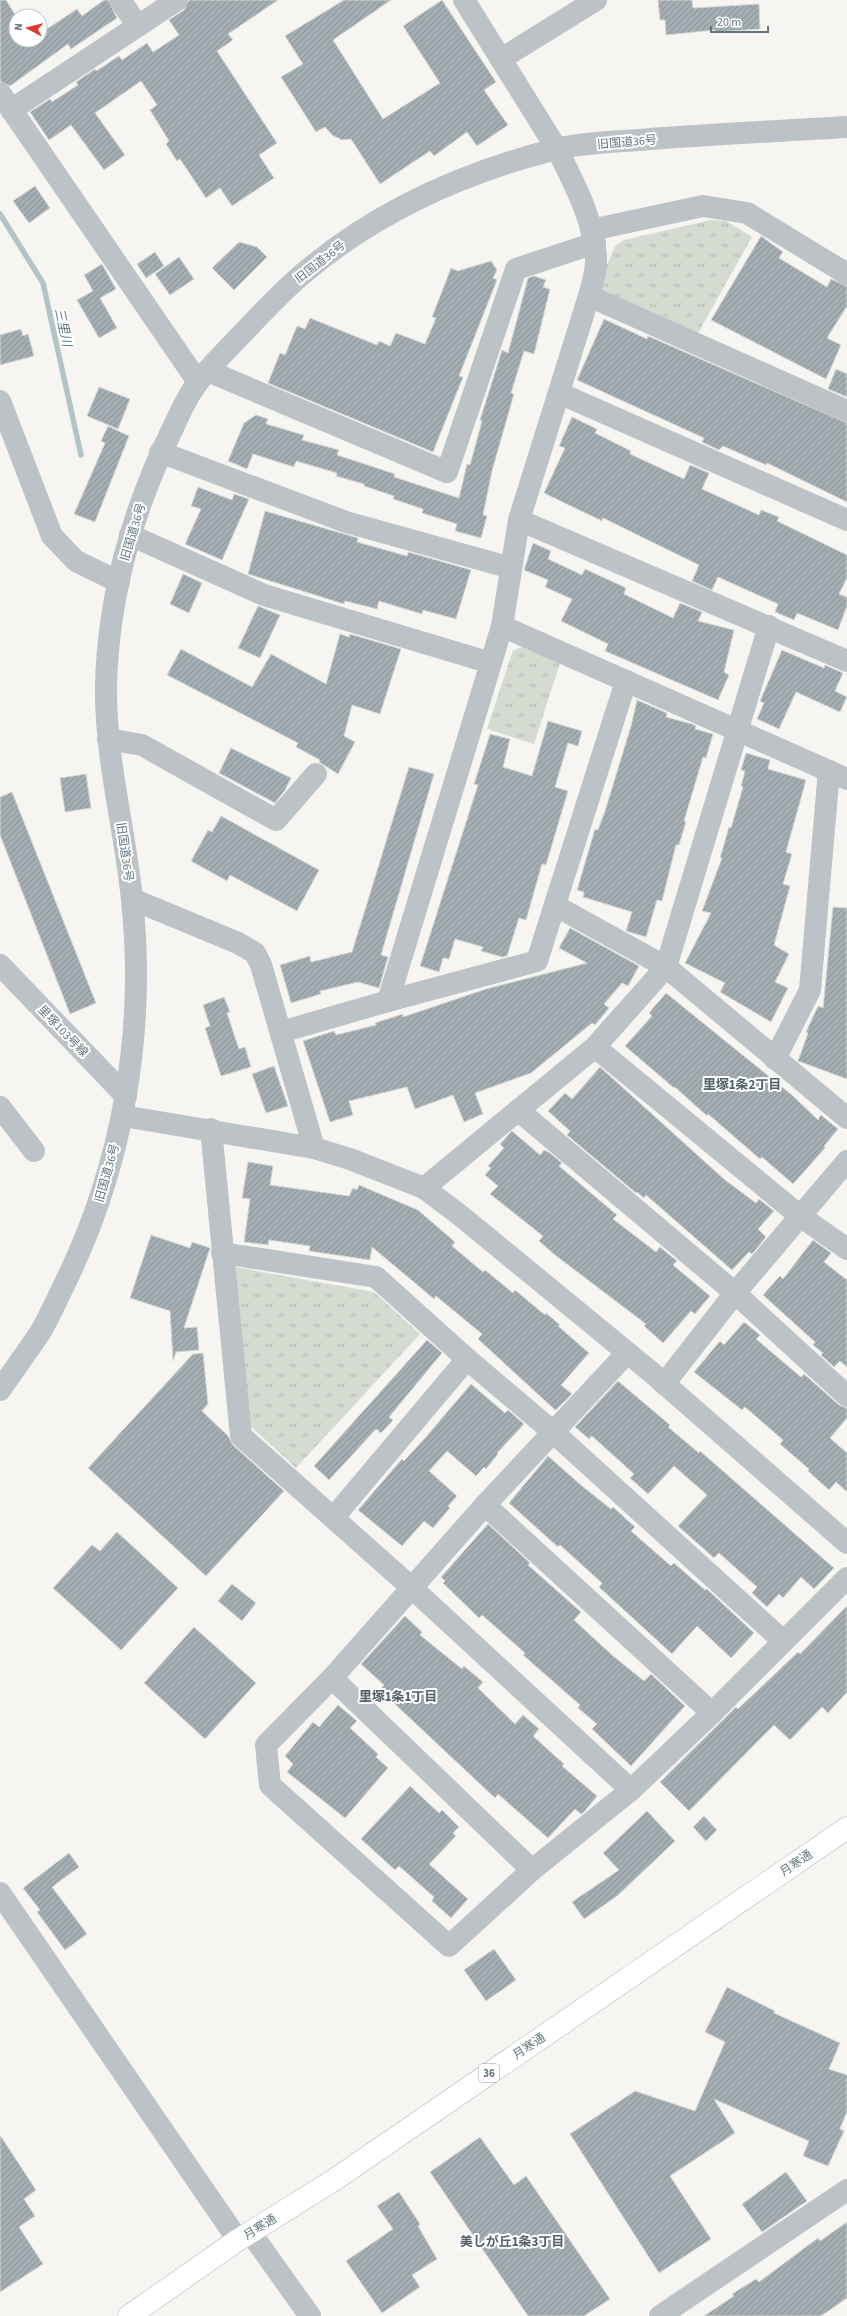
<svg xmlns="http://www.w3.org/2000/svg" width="847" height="2316" viewBox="0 0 847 2316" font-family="'Source Sans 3','Noto Sans JP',sans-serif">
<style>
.park{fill:url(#park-tufts)}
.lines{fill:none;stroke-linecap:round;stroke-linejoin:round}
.stream{stroke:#b4c3c5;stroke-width:5.5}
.building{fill:url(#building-hatch);stroke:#d7d7d5}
.highway-casing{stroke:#b0b5b8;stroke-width:23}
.minor{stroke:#bcc2c5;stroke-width:22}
.highway{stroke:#fff;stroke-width:22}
.labels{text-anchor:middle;stroke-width:4;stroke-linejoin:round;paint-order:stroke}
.shield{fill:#fff;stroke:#919ea4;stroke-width:1}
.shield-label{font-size:11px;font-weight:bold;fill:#62757d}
.street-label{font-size:12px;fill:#62757d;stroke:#fff}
.water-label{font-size:13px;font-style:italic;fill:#617b7f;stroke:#fff}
.neighbourhood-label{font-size:13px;font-weight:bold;fill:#536268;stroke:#fff}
</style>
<defs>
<pattern id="park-tufts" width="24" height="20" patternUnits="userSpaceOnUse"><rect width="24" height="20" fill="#d6dbd2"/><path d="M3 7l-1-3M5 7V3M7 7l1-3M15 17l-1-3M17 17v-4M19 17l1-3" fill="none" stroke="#b1b6b0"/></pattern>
<pattern id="building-hatch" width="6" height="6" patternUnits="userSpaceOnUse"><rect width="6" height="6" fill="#a4aeb2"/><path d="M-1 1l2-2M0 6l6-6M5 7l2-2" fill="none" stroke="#899296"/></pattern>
</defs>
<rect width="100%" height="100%" fill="#f6f5f2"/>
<!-- park -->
<g class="park">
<path d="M711,220l15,1 26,16 -55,98 -95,-41 -4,-8 17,-40 9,-6z"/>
<path d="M526,646l34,17 -26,81 -47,-15 26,-79z"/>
<path d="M235,1267l139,25 46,42 -124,134 -50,-46z"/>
</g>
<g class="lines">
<!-- stream -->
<path class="stream" d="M0,214l43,69 38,172"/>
</g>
<!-- building -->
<g class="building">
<path d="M0,0h6l10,16v24h24v-14l4,5 33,-22 5,7 22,-16h4l9,18 -46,31 -3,-5 -58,42 -10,-5z"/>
<path d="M189,0h89l-50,34 5,6 -16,11 60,92 -18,12 15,23 -42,28 -12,-18 -14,10 -26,-39 -3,2 -11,-17 3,-3 -19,-31 7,-5 -16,-24 -46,32 30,42 -21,15 -33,-45 -22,15 -19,-28 20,-13 2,3 26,-17 -2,-3 19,-13 1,2 23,-15 3,4 25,-17 6,9 26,-17 -10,-15 15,-10z"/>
<path d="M344,0h47l-58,40 50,79 57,-36 -37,-57 39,-26 54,82 -12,8 24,35 -31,21 -10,-14 -33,24 -4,-5 -50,33 -29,-45 -9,1 -10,-5 -7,-8 -9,5 -35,-55 22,-13 -18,-28z"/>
<path d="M658,0h34l1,8 66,-4 1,25 -45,3v-2l-49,5 -1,-15h-5z"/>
<path d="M35,186l15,22 -21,15 -16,-22z"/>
<path d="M761,236l22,16 -4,6 48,29 4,-8 16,7v20l-20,32 14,7 -15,34 -115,-59z"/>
<path d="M239,242l18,5 10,10 -33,33 -22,-22z"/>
<path d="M155,252l9,14 -18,12 -9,-14z"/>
<path d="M179,257l15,22 -24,16 -15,-21z"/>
<path d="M491,261l6,9 -4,8 4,2 -38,96 4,1 -30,75 -165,-69 12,-30 5,2 12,-29 8,3 5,-11 67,27 2,-4 11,5 6,-13 29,11 11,-26 -4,-1 19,-49 7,3z"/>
<path d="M102,264l14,25 -16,9 17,30 -18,10 -22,-38 16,-9 -9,-16z"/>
<path d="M534,276l12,4 -3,7 7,2 -16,65 -10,-3 -13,42 3,1 -22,77 -9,44 4,1 -6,22 -26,-7 2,-7 -35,-11 1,-4 -30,-10 1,-3 -30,-10v-2l-28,-8 1,-3 -41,-12 -2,6 -41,-13 -6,15 -19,-8 16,-38 12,-8 12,4 -2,5 38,11 -2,5 37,10 -2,5 58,19 -1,3 65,21 8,-34 3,1 12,-44 -2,-1 22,-70 6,3 20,-75z"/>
<path d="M604,319l43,20 1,-3 199,87v79l-80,-39 -1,2 -43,-19 -4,4 -17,-8 2,-4 -127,-58z"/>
<path d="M21,329l2,7 5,-2 6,22 -34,9v-30z"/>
<path d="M836,369l11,5v23l-19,-8z"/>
<path d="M99,387l31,12 -12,30 -31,-13z"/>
<path d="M572,417l25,12 -2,4 36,18 -1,3 54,25 6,-14 19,8 -7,16 57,26 2,-5 18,7 -2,4 70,34v23l-8,16 8,3v9l-9,24 -41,-17 -3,7 -19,-8 3,-8 -60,-27 -6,13 -20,-9 7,-16 -96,-47 -1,3 -58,-28 21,-45 -6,-2z"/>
<path d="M108,426l21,10 -34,86 -21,-8 31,-71 -4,-2z"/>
<path d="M198,487l34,13 2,-6 15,5 -27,61 -37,-16 16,-35 -10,-3z"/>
<path d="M265,511l93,27 -1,4 50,14 1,-4 63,18 -15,49 -33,-9 -1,4 -43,-13 -2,8 -32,-8 -1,3 -96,-30z"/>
<path d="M533,543l18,8 -3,8 34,16 3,-6 35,16 6,3 -2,6 49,24 7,-15 22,9 -4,9 36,9 -10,42 5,3 -11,25 -113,-49 3,-7 -47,-23 11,-22 -27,-12 3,-7 -24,-10z"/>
<path d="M183,574l19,9 -13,30 -19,-9z"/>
<path d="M258,606l22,9 -20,43 -22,-10z"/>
<path d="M340,634l9,3 1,-3 51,15 -21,65 -28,-9 -8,31 11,6 -17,32 -19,-12 1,-2 -24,-13 2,-4 -131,-68 14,-26 71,38 19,-33 55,30z"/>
<path d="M782,650l42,18 1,-3 18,8 -8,18 12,6 -7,15 -44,-20 -17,37 -22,-10 7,-16 -4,-2z"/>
<path d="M637,700l30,13 -1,4 26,7 4,2 -1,3 18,5 -7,24 -3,-1 -8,27 -11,37 2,1 -7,23h-3l-14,56 -5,-1 -11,37 -20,-6 6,-19 -49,-15 1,-5 -7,-2 18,-61 3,1 7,-19 26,-85z"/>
<path d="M548,721l34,10 -4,15 -10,-3 -13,44 13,4 -22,74 -4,-1 -16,56 -7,-2 -12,38 -5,1 -21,-6 2,-4 -28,-8 -6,20 -6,-1 -4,14 -19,-6 58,-181 -4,-1 16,-50 20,5 -7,28 29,9z"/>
<path d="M231,748l60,30 -6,12 -10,13 -56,-30z"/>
<path d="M746,753l24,7 -2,9 38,11 -20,72 6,2 -9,30 7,2 -16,59 15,9 -14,28 13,6 -17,34 -51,-30 5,-9 -40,-20 26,-50 -9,-2 20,-53h-2l9,-31 2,1 12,-41 -2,-1 4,-15 -4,-1z"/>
<path d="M409,767l25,7 -53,181 7,2 -9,31 -21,-6 -38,9 1,3 -30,9 -11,-38 30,-9 1,6 41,-10z"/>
<path d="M86,774l5,34 -26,4 -5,-34z"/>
<path d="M12,792l84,211 -26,11 -70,-179v-38z"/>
<path d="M221,816l98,54 -22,41 -67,-36 -3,6 -36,-20 17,-31 4,2z"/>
<path d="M833,907l14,1v171l-49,-18 10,-28 -2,-1 12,-26 5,2z"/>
<path d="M570,928l69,38 -11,20 -6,-3 -18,21 5,4 -14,17 -3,-2 -61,50 -56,20 8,21 -19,8 -11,-27 -38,14 -8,-22 -58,14 4,14 -23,7 -27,-81 31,-10 2,4 40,-10 -1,-2 28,-9v3l83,-28 101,-26 -28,-15z"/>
<path d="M666,993l126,102 26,25 3,-5 17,14 -14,17 1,2 -32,36 -31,-27 -2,2 -52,-45 -1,2 -32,-29 -1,1 -49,-42 27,-30 -3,-3z"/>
<path d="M224,997l6,15 -3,1 12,36 6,-2 6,20 -30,9 -16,-48 5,-2 -7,-21z"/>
<path d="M274,1066l14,40 -22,7 -14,-39z"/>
<path d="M600,1067l125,113 31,23 3,-4 15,12 -16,18 8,8 -14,17 -3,-2 -17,18 -86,-75 -2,3 -7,-6 -1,1 -69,-58 3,-4 -22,-20 17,-18 7,6z"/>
<path d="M512,1131l28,24 4,-5 6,3 12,10 -3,3 58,49 -4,4 43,33 4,-5 17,14 -4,4 37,31 -15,18 -4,-3 -28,32 -19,-17 2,-2 -91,-69 -16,-14 4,-5 -53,-42 8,-8 -13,-11 6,-7 -3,-2 16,-18 -4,-4z"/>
<path d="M248,1162l25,4 -3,19 79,11 4,-8 4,2 2,-5 59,25 37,32 -3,4 31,26 2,-2 28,23 2,-3 30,25 1,-2 14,12 -2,1 31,27 -28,32 11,9 -16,16 -2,-1 -76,-70 4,-5 -46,-38 -2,3 -62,-52 -2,13 -61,-9 1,-5 -41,-6 -1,5 -24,-3 6,-43 -8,-1z"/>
<path d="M151,1235l39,13 2,-6 18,6 -26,80 13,-1 2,23 -23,2 -3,9 -3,-50 -40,-13z"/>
<path d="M813,1240l18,13 -7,9 23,18v87l-7,-6 -6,6 -13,-12 2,-2 -10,-8 2,-3 -52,-47 17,-19 3,3z"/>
<path d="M744,1322l16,13 -4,4 45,38 3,-3 35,31 8,3v10l-17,20 17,15v39l-11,-10 -7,8 -21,-19 1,-2 -29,-25 3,-4 -38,-33 -3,3 -48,-38 26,-31 4,4z"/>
<path d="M427,1340l15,13 -53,64 4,3 -12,13 -5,-4 -47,51 -15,-14z"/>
<path d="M203,1353l5,51 -6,7 26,25 5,9 51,46 -78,85 -118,-108 105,-114z"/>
<path d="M618,1381l52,44 -2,2 31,26 1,-2 134,117 -20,21 -13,-12 -18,21 -4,-4 -12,13 -15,-14 5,-6 -38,-34 -5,5 -36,-32 29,-31 -33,-29 -26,28 -18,-16 4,-4 -42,-38 -3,3 -14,-12z"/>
<path d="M471,1384l34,29 3,-3 16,14 -27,29 1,1 -12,15 -2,-2 -8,9 -29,-25 -18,20 28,25 -9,10 2,2 -17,20 -9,-7 -22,25 -44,-36 44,-51 2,2 22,-24z"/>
<path d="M548,1456l34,30 29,23 2,-2 22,20 -4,4 40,35 3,-3 31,27 2,-1 47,44 -23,25 -34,-32 -25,28 -73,-67 3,-4 -42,-38 -2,2 -49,-44z"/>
<path d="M488,1524l42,39 -2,2 53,47 -7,8 38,35 32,26 7,-7 34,32 -54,60 -39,-37 5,-5 -19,-16 2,-3 -57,-50 2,-2 -43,-38 -3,3 -36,-35 2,-2 -4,-4z"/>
<path d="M117,1532l61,56 -57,62 -68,-62 39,-43 8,6z"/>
<path d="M232,1584l24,19 -14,18 -24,-20z"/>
<path d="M847,1606v86l-19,21 -6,-6 -32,33 -16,-15 -85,86 -29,-29 76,-75 2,2 60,-57 2,2z"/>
<path d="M405,1616l17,16 -2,3 42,34 2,-3 19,16 -5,6 37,36 8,-9 16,14 -6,7 31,28 -2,2 35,30 -13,16 -3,2 -6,-5 -27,29 -50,-44 -3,4 -115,-108 4,-5 -23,-21z"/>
<path d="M194,1627l62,56 -51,56 -61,-56z"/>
<path d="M338,1705l19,16 -7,7 28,26 -2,3 12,11 -43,50 -58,-46 6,-8 -8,-8 28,-34 6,5z"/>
<path d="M410,1786l29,27 3,-3 17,17 -6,6 3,3 -27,28 39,35 -17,19 -19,-17 2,-4 -35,-31 -4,4 -34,-31z"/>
<path d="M647,1811l28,30 -58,55 -33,23 -12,-17 47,-32 -16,-17z"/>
<path d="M704,1816l13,14 -11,11 -13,-14z"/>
<path d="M69,1853l10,14 -27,20 35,47 -22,16 -28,-38 3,-2 -17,-22z"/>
<path d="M494,1949l22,31 -30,21 -22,-31z"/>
<path d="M727,1987l48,24 -1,2 66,30 -11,26 18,6v36l-7,18 4,2 -16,35 -25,-10 6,-15 -95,-42 21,34 -65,43 41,63 -52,34 -89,-139 65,-43 60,20 30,-69 -20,-10z"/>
<path d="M0,2135l36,55 -12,9 11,17 -16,11 24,37 -43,28z"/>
<path d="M480,2137l34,48 12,-9 84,123 -26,17h-56l-98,-144z"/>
<path d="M786,2172l21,29 -45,31 -20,-28z"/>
<path d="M399,2192l21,32 -2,2 19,33 -25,16 8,12 -38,26 -36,-52 47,-32 -16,-23z"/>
<path d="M847,2222v76l-26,18h-117l30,-20 -2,-2 24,-15 3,3 59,-44 2,3z"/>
</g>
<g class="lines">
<!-- highway casing -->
<g class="highway-casing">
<path id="highway" d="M129,2316l109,-76 96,-60 513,-352"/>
</g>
<!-- minor -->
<g class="minor">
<path d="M120,0l18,26"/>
<path d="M501,59l95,-59"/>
<path d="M0,93l198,289"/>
<path d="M11,110l166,-110"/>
<path d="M591,230l112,-24 44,7 100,61"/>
<path d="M589,296l258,115"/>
<path d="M208,371l239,101 69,-203 79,-26"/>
<path d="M559,393l288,127"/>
<path d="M0,401l52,135 24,25 43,21"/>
<path d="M160,452l186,70 165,46"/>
<path d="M519,520l328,141"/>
<path d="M130,535l134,60 227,68"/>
<path d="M502,626l345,153"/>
<path d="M108,739l34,6 134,75 40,-46"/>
<path d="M132,899l106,44 17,10 6,12 53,183"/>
<path d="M556,906l110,61 181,151"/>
<path d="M0,965l126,131"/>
<path d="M388,1001l103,-338 11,-37 17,-106 70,-224c3,-11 7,-23 7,-34 1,-36 -23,-81 -39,-113l-93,-149"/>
<path d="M281,1032l107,-31 149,-40 89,-280"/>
<path d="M595,1047l205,169 47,33"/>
<path d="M775,1059l35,-69 19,-219"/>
<path d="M0,1107l34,44"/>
<path d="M518,1110l217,183 112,103"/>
<path d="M123,1116l191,32 36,11 74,29 37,28 190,156 196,171"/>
<path d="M211,1129l30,307 171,152 219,202"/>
<path d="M424,1188l171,-141 71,-80 103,-341"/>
<path d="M222,1253l154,24 91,82 86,73 230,209"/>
<path d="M627,1353l-142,152 -153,173 -66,67 4,40 179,161 83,-76 99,-80 81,-77 135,-135"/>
<path d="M664,1384l71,-91 112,-132"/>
<path d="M0,1390c13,-19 28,-39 41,-59 9,-15 16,-32 24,-48 58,-118 81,-252 67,-383 -7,-72 -27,-141 -26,-214 2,-89 27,-178 67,-258 7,-16 15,-33 26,-47 12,-16 28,-31 42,-46 21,-22 41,-44 64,-63 71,-60 158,-99 247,-122 31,-8 66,-8 98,-11 66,-5 131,-8 197,-12"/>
<path d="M485,1505l227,208"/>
<path d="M334,1517l133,-158"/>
<path d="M332,1678l200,192"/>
<path d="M0,1893l238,347"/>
<path d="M250,2232l60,84"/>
<path d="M660,2316l187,-126"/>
</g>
<!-- highway -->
<use href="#highway" class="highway"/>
</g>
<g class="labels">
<!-- shield labels -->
<rect class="shield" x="479" y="2064" width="20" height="18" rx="3"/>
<g class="shield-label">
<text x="489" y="2077">36</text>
</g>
<!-- street labels -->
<g class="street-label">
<text transform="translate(627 142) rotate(-5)" y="4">旧国道36号</text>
<text transform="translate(320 262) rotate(-38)" y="4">旧国道36号</text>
<text transform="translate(133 532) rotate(-73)" y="4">旧国道36号</text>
<text transform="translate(125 852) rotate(82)" y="4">旧国道36号</text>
<text transform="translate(63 1031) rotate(46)" y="4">里塚103号線</text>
<text transform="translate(107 1173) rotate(-74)" y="4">旧国道36号</text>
<text transform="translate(796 1863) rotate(-34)" y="4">月寒通</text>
<text transform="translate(529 2046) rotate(-34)" y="4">月寒通</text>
<text transform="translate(260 2227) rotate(-32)" y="4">月寒通</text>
</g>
<!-- water labels -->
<g class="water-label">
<text transform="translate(64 327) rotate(78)" y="5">三里川</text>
</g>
<!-- neighbourhood labels -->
<g class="neighbourhood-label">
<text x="742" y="1089">里塚1条2丁目</text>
<text x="398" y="1701">里塚1条1丁目</text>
<text x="512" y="2246">美しが丘1条3丁目</text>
</g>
</g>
<!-- north arrow -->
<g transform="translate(28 28) rotate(277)"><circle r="19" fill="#ffffff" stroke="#c0c8cb"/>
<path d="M0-3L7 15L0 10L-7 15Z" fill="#dd392b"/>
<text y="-6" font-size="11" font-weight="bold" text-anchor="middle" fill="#62757d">N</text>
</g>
<!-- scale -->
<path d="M711 26v6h57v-6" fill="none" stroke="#62757d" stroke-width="2"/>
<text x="717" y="26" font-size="12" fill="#62757d" stroke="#ffffff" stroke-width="3" paint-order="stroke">20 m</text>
</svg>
